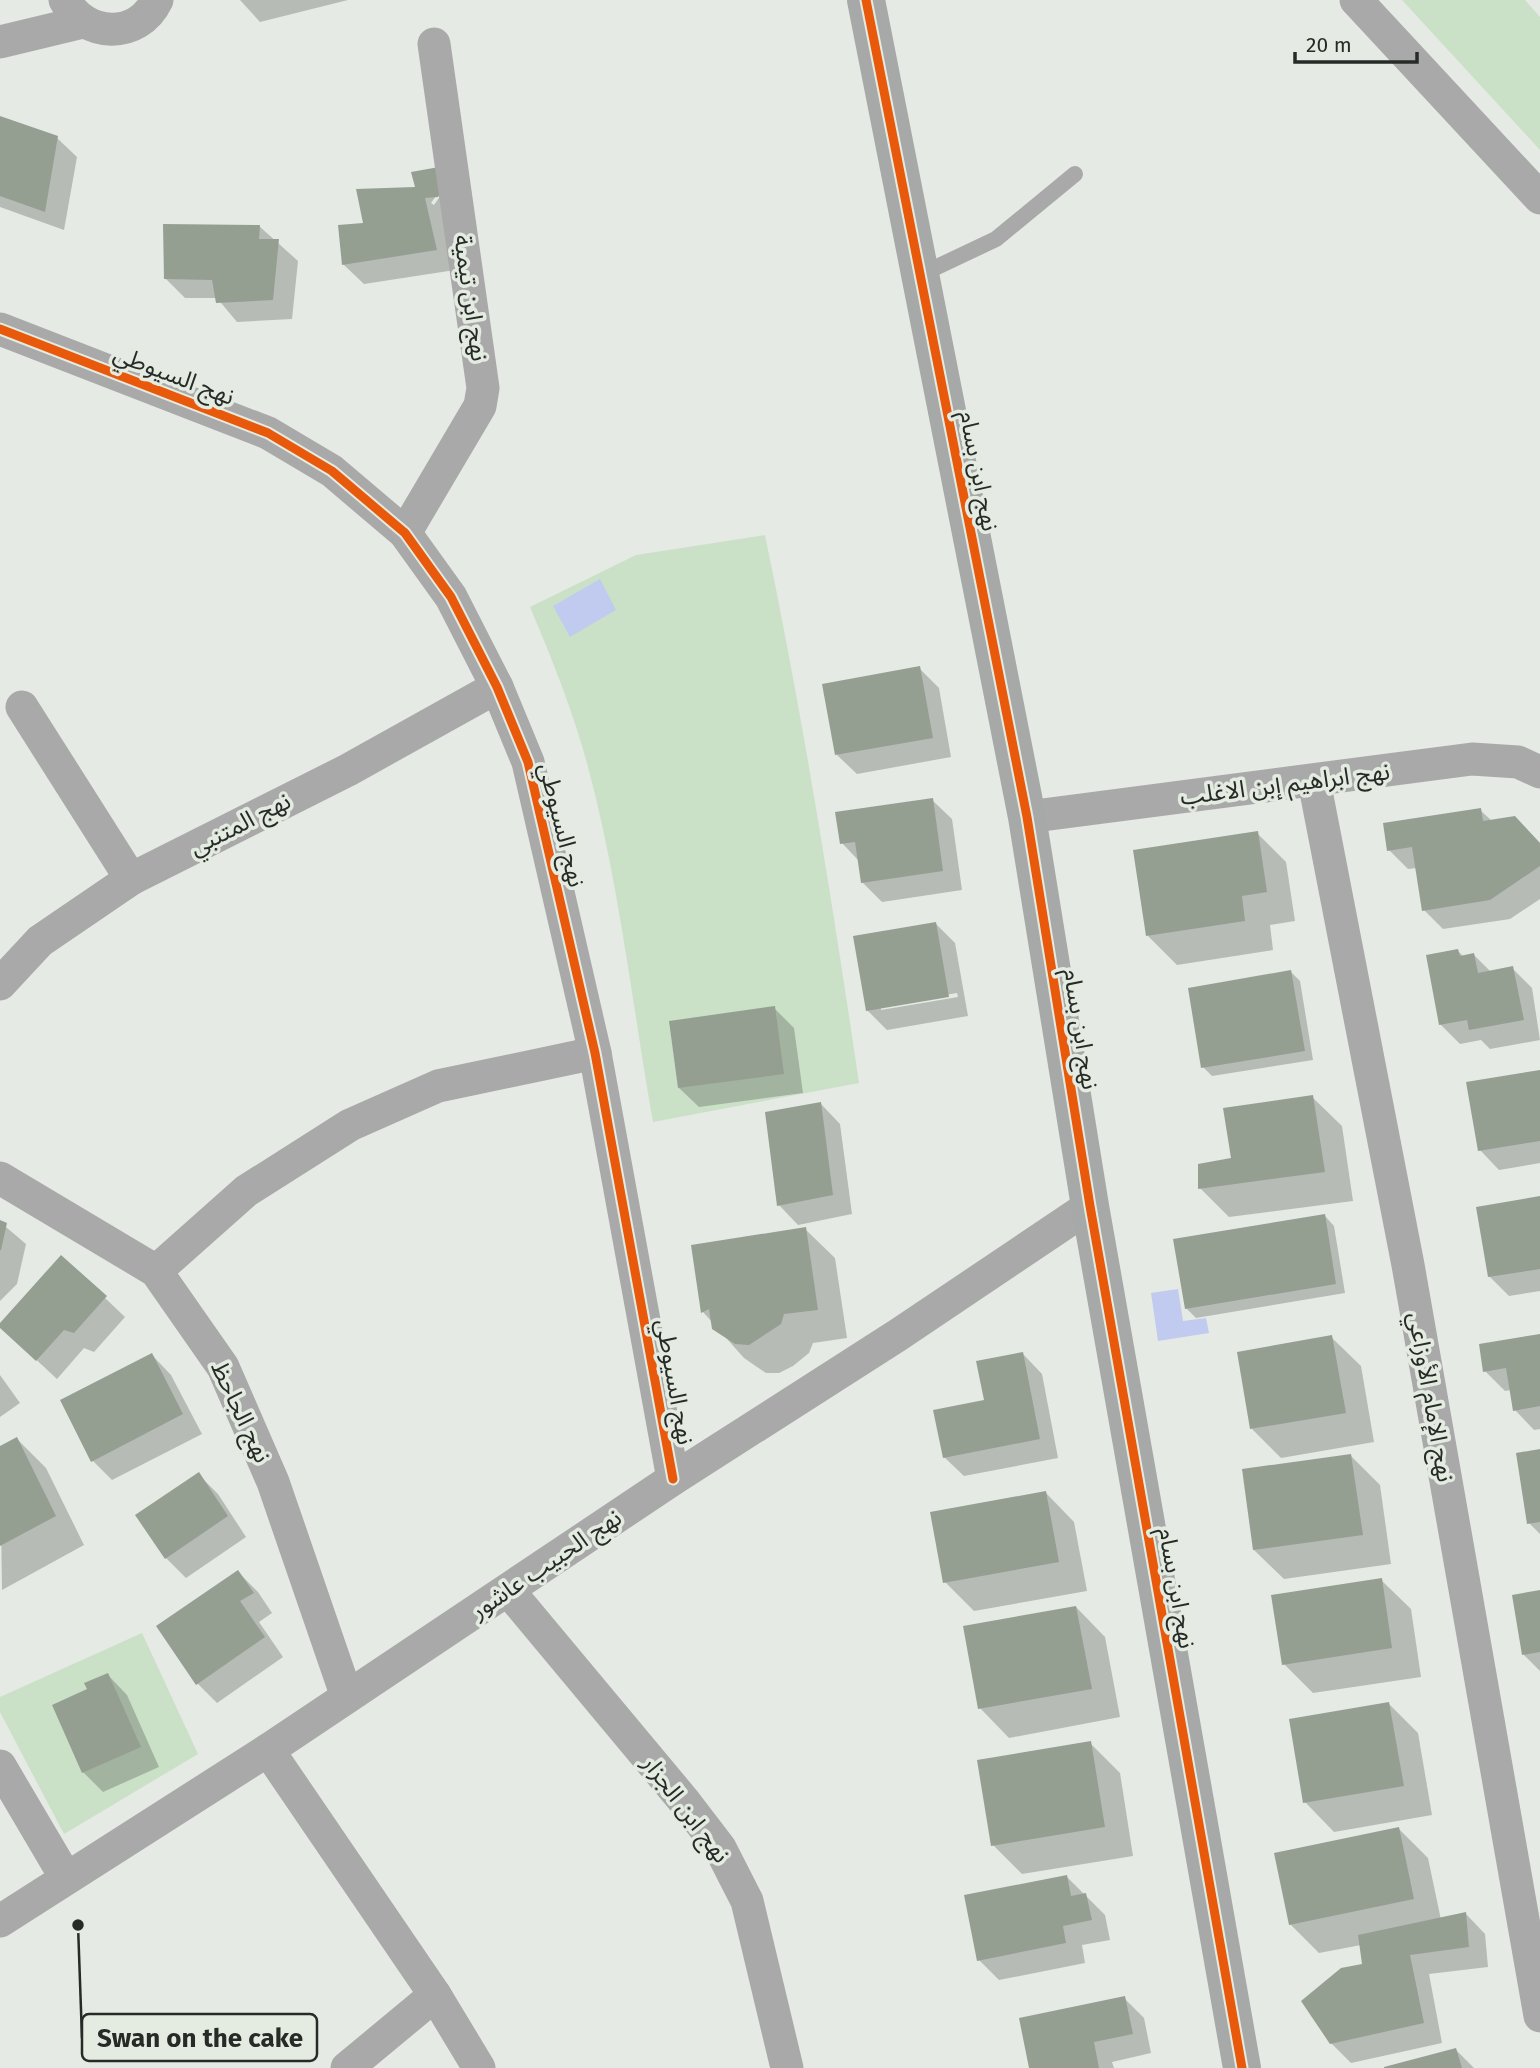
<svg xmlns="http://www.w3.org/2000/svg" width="1540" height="2068" viewBox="0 0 1540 2068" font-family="'Fira Sans','Noto Sans Arabic',sans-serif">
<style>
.green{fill:#cbe1c7}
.water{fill:#c1cbef}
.shadow{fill:#0003;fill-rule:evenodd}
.building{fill:#949f92}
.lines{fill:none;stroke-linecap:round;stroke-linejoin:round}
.lane{stroke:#a9a9aa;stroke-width:16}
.street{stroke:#a9a9aa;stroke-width:33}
.secondary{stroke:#a7a9a8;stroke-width:38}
.cycleway-casing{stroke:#e4ece2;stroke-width:13}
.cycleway{stroke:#e8590c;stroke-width:9}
.labels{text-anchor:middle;stroke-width:7;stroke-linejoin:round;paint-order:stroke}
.street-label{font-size:24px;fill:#272b27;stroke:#e4ece2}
.leader{fill:none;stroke:#272b27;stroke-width:2.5}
.callout-dot{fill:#272b27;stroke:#e4ece2;stroke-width:2.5}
.callout{fill:#e4ece2;stroke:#272b27;stroke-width:2.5}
.callout-label{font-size:26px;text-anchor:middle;font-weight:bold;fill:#272b27}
</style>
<rect width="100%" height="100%" fill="#e5eae4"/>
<!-- green -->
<g class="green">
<path d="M1402,0h123l15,17v133z"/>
<path d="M765,535c38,182 67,365 94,548l-206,39c-21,-118 -34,-240 -65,-355 -15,-56 -36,-108 -58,-160l106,-52z"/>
<path d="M142,1633l56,121 -134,80 -64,-122v-15z"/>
</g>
<!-- water -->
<g class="water">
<path d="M600,579l16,31 -46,27 -17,-31z"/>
<path d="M1178,1289l5,32 23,-3 3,15 -51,8 -7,-48z"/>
</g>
<!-- shadow -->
<g class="shadow">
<path d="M240,0h108l-88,22z"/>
<path d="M0,118l57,20 20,19 -13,73 -64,-23z"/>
<path d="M439,169l19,20 5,20 -6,7 -14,2 12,52 -91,14 -20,-19 -4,-38 25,-2 -7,-34 59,-3 -4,-14zM441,189h4l-11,16 -3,-2z"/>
<path d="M259,226l39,35 -6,58 -55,3 -20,-24h-32l-20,-20z"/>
<path d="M919,668l20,20 12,69 -94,17 -20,-19z"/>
<path d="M932,800l20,19 10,71 -80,12 -20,-20 -3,-21 -17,-18z"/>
<path d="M1480,810l12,11 48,23v55l-30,20 -67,10 -19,-19 -7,-42 -9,1 -19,-19z"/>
<path d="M1257,833l29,29 9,59 -25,4 3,25 -96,15 -29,-29z"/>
<path d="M936,924l19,19 13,73 -81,14 -20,-20zM957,993l1,4 -77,13v-4z"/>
<path d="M1458,951l6,6 10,-2 17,17 21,-4 20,20 8,52 -50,9 -9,-9 -21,4 -20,-20z"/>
<path d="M1291,972l9,9 13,79 -101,16 -9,-9z"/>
<path d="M774,1008l20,20 9,65 -104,14 -20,-19z"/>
<path d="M1540,1072v91l-41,7 -19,-20z"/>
<path d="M1312,1097l30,29 11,75 -124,16 -29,-29z"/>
<path d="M821,1104l19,20 12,90 -54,11 -19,-20z"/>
<path d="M1540,1198v93l-31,5 -20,-20z"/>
<path d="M1325,1216l9,10 11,67 -149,25 -10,-10z"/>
<path d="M0,1222l26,22 -9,40 -17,17z"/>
<path d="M805,1229l30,29 12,80 -34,5 -4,10 -16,13 -14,7h-13l-22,-15 -41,-46 -10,-65z"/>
<path d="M105,1298l20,19 -31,35 -10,-4 -27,31 -57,-53z"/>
<path d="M1540,1336v93l-6,1 -19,-20 -4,-20 -6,1 -20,-20z"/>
<path d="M1331,1337l30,29 13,76 -93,16 -29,-29z"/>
<path d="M1023,1354l19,20 16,84 -94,18 -20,-19z"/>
<path d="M152,1355l19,20 31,59 -90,46 -20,-20z"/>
<path d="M0,1375l20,28 -20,14z"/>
<path d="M17,1439l29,29 38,77 -82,45 -2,-142z"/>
<path d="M1540,1451v83l-11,-11z"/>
<path d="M1351,1456l29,29 11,79 -107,15 -30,-29z"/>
<path d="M198,1474l20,20 28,43 -60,41 -20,-20z"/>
<path d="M1045,1492l29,30 13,69 -113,20 -29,-29z"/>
<path d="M238,1572l20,20 14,21 -13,9 24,35 -66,46 -20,-20z"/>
<path d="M1381,1580l30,29 10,68 -108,16 -29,-29z"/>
<path d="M1540,1592v79l-16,-16z"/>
<path d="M1076,1607l29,30 15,80 -111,21 -29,-30z"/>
<path d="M108,1675l19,20 32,72 -56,25 -20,-20z"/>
<path d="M1389,1704l29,29 14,82 -98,17 -29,-30z"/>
<path d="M1090,1743l30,30 13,83 -111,18 -29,-29z"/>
<path d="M1399,1829l29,29 13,62 25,-6 19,20 3,33 -59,7 13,69 -91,20 -20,-20 33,-78 -3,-20 -42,8 -29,-29z"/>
<path d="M1066,1876l39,39 5,25 -28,5 3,18 -86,17 -20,-20z"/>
<path d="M1124,1998l20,20 7,35 -39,9 2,6h-83z"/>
<path d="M1456,2050l18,18h-87z"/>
</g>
<!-- building -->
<g class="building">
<path d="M0,116l58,20 -13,76 -45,-16z"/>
<path d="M439,167l5,21 -6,9 -13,1 12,52 -95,15 -4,-40 25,-2 -7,-34 59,-2 -4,-15z"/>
<path d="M163,224l97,1 -1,14h20l-6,61 -57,3 -4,-23 -48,-1z"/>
<path d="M920,666l13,72 -98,17 -13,-71z"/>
<path d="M933,798l10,73 -82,12 -6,-41 -15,2 -5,-32z"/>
<path d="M1481,808l2,13 32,-5 25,27v23l-50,34 -68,11 -10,-64 -25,4 -4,-28z"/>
<path d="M1258,831l9,61 -25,4 3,25 -99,15 -13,-86z"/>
<path d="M936,922l13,75 -83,14 -13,-75z"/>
<path d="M1458,949l2,7 14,-3 4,20 35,-7 11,54 -55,10 -2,-10 -28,5 -13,-70z"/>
<path d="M1291,970l14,81 -104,17 -13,-80z"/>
<path d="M775,1006l9,68 -106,14 -9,-67z"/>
<path d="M1540,1070v71l-62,10 -12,-69z"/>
<path d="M1313,1095l12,77 -127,17v-25l33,-6 -8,-50z"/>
<path d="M821,1102l12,93 -56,11 -12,-94z"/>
<path d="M1540,1196v73l-52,8 -12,-70z"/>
<path d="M1325,1214l11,70 -151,25 -12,-70z"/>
<path d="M0,1220l7,3 -6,27h-1z"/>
<path d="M806,1227l12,83 -34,4 -3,10 -32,21 -14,-1 -23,-15 -3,-20 -8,4 -10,-68z"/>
<path d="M61,1255l46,41 -33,37 -10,-3 -28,31 -36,-33v-5z"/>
<path d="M1540,1334v72l-27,5 -7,-43 -23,4 -4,-28z"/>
<path d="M1332,1335l14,78 -96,16 -13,-77z"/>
<path d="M1023,1352l17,87 -97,19 -10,-48 51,-10 -8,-39z"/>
<path d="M152,1353l31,61 -92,48 -31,-62z"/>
<path d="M17,1437l39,79 -56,30v-100z"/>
<path d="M1540,1449v73l-13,2 -11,-71z"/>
<path d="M1351,1454l12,81 -110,15 -11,-81z"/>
<path d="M199,1472l29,44 -63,43 -30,-44z"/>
<path d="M1046,1491l13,71 -116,21 -13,-71z"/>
<path d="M238,1570l16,23 -14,8 25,36 -69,48 -40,-59z"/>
<path d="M1382,1578l10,70 -110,17 -11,-70z"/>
<path d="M1540,1590v62l-18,3 -10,-60z"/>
<path d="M1076,1606l16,83 -114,20 -15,-83z"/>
<path d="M108,1673l33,74 -59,26 -30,-68 35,-16 -3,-6z"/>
<path d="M1389,1702l15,84 -101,17 -14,-84z"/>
<path d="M1091,1741l14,86 -114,19 -14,-86z"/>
<path d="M1399,1827l15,72 -125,26 -15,-72z"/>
<path d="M1067,1875l4,21 15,-3 6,27 -29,6 3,17 -89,18 -13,-66z"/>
<path d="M1466,1912l3,35 -59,8 14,68 -94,21 -29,-43 40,-33 21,-4 -4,-29z"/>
<path d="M1125,1996l8,38 -39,8 5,26h-70l-10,-50z"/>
<path d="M1456,2048l6,20h-78v-1z"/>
</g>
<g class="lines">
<!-- lane -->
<path class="lane" d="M920,275l76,-36 79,-65"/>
<!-- street -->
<g class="street">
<path d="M65,0c20,38 73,40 92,0"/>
<path d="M1356,0l184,198"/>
<path d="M0,42l83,-20"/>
<path d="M0,329l268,104 64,38 73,62 46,64 46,90 31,75 67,291 78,426"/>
<path d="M405,533l75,-127 3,-18 -49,-344"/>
<path d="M22,707l109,172"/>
<path d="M1314,781l94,484 132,751"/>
<path d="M1027,817l445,-58 46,3 22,10"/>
<path d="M0,984l40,-43 91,-62 217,-109 149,-83"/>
<path d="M0,1178l156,93 67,96 50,115 74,215"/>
<path d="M156,1271l90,-80 104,-66 88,-39 157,-33"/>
<path d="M508,1590l176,211 36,47 27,53 40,167"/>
<path d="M268,1750l167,245 44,73"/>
<path d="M0,1766l66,112"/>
<path d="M0,1921l268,-171 405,-271 225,-144 192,-129"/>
<path d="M347,2068l88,-73"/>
</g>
<!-- secondary -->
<path class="secondary" d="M866,0l161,817 63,389 152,862"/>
<!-- cycleway casing -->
<g class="cycleway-casing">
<g id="cycleway">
<path d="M866,0l161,817 63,389 152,862"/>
<path d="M0,329l268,104 64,38 73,62 46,64 46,90 31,75 67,291 78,426"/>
</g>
</g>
<!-- cycleway -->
<use href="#cycleway" class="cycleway"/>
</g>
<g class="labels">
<!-- street labels -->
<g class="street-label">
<text transform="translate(471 298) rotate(82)" y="8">نهج ابن تيمية</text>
<text transform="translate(174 375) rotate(21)" y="8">نهج السيوطي</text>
<text transform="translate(979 471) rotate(79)" y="8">نهج ابن بسام</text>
<text transform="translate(1285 784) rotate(-7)" y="8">نهج ابراهيم إبن الاغلب</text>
<text transform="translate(240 824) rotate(-27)" y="8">نهج المتنبي</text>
<text transform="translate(562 825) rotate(76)" y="8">نهج السيوطي</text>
<text transform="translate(1081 1029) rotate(81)" y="8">نهج ابن بسام</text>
<text transform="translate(675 1382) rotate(80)" y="8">نهج السيوطي</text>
<text transform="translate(1431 1397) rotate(80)" y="8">نهج الإمام الأوزاعي</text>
<text transform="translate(241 1412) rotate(65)" y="8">نهج الجاحظ</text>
<text transform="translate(546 1564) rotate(-34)" y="8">نهج الحبيب عاشور</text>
<text transform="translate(1177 1588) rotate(80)" y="8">نهج ابن بسام</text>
<text transform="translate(686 1809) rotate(53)" y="8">نهج ابن الجزار</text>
</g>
</g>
<!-- callouts -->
<path class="leader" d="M78 1925L82 2038"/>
<circle class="callout-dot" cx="78" cy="1925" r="7"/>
<rect class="callout" x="82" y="2014" width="235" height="47" rx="7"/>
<g class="callout-label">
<text x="200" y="2047">Swan on the cake</text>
</g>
<!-- scale -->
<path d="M1295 52v10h122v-10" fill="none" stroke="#272b27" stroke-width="3.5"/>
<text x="1306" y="52" font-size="21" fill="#272b27" stroke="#e4ece2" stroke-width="5" paint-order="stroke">20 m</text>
</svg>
